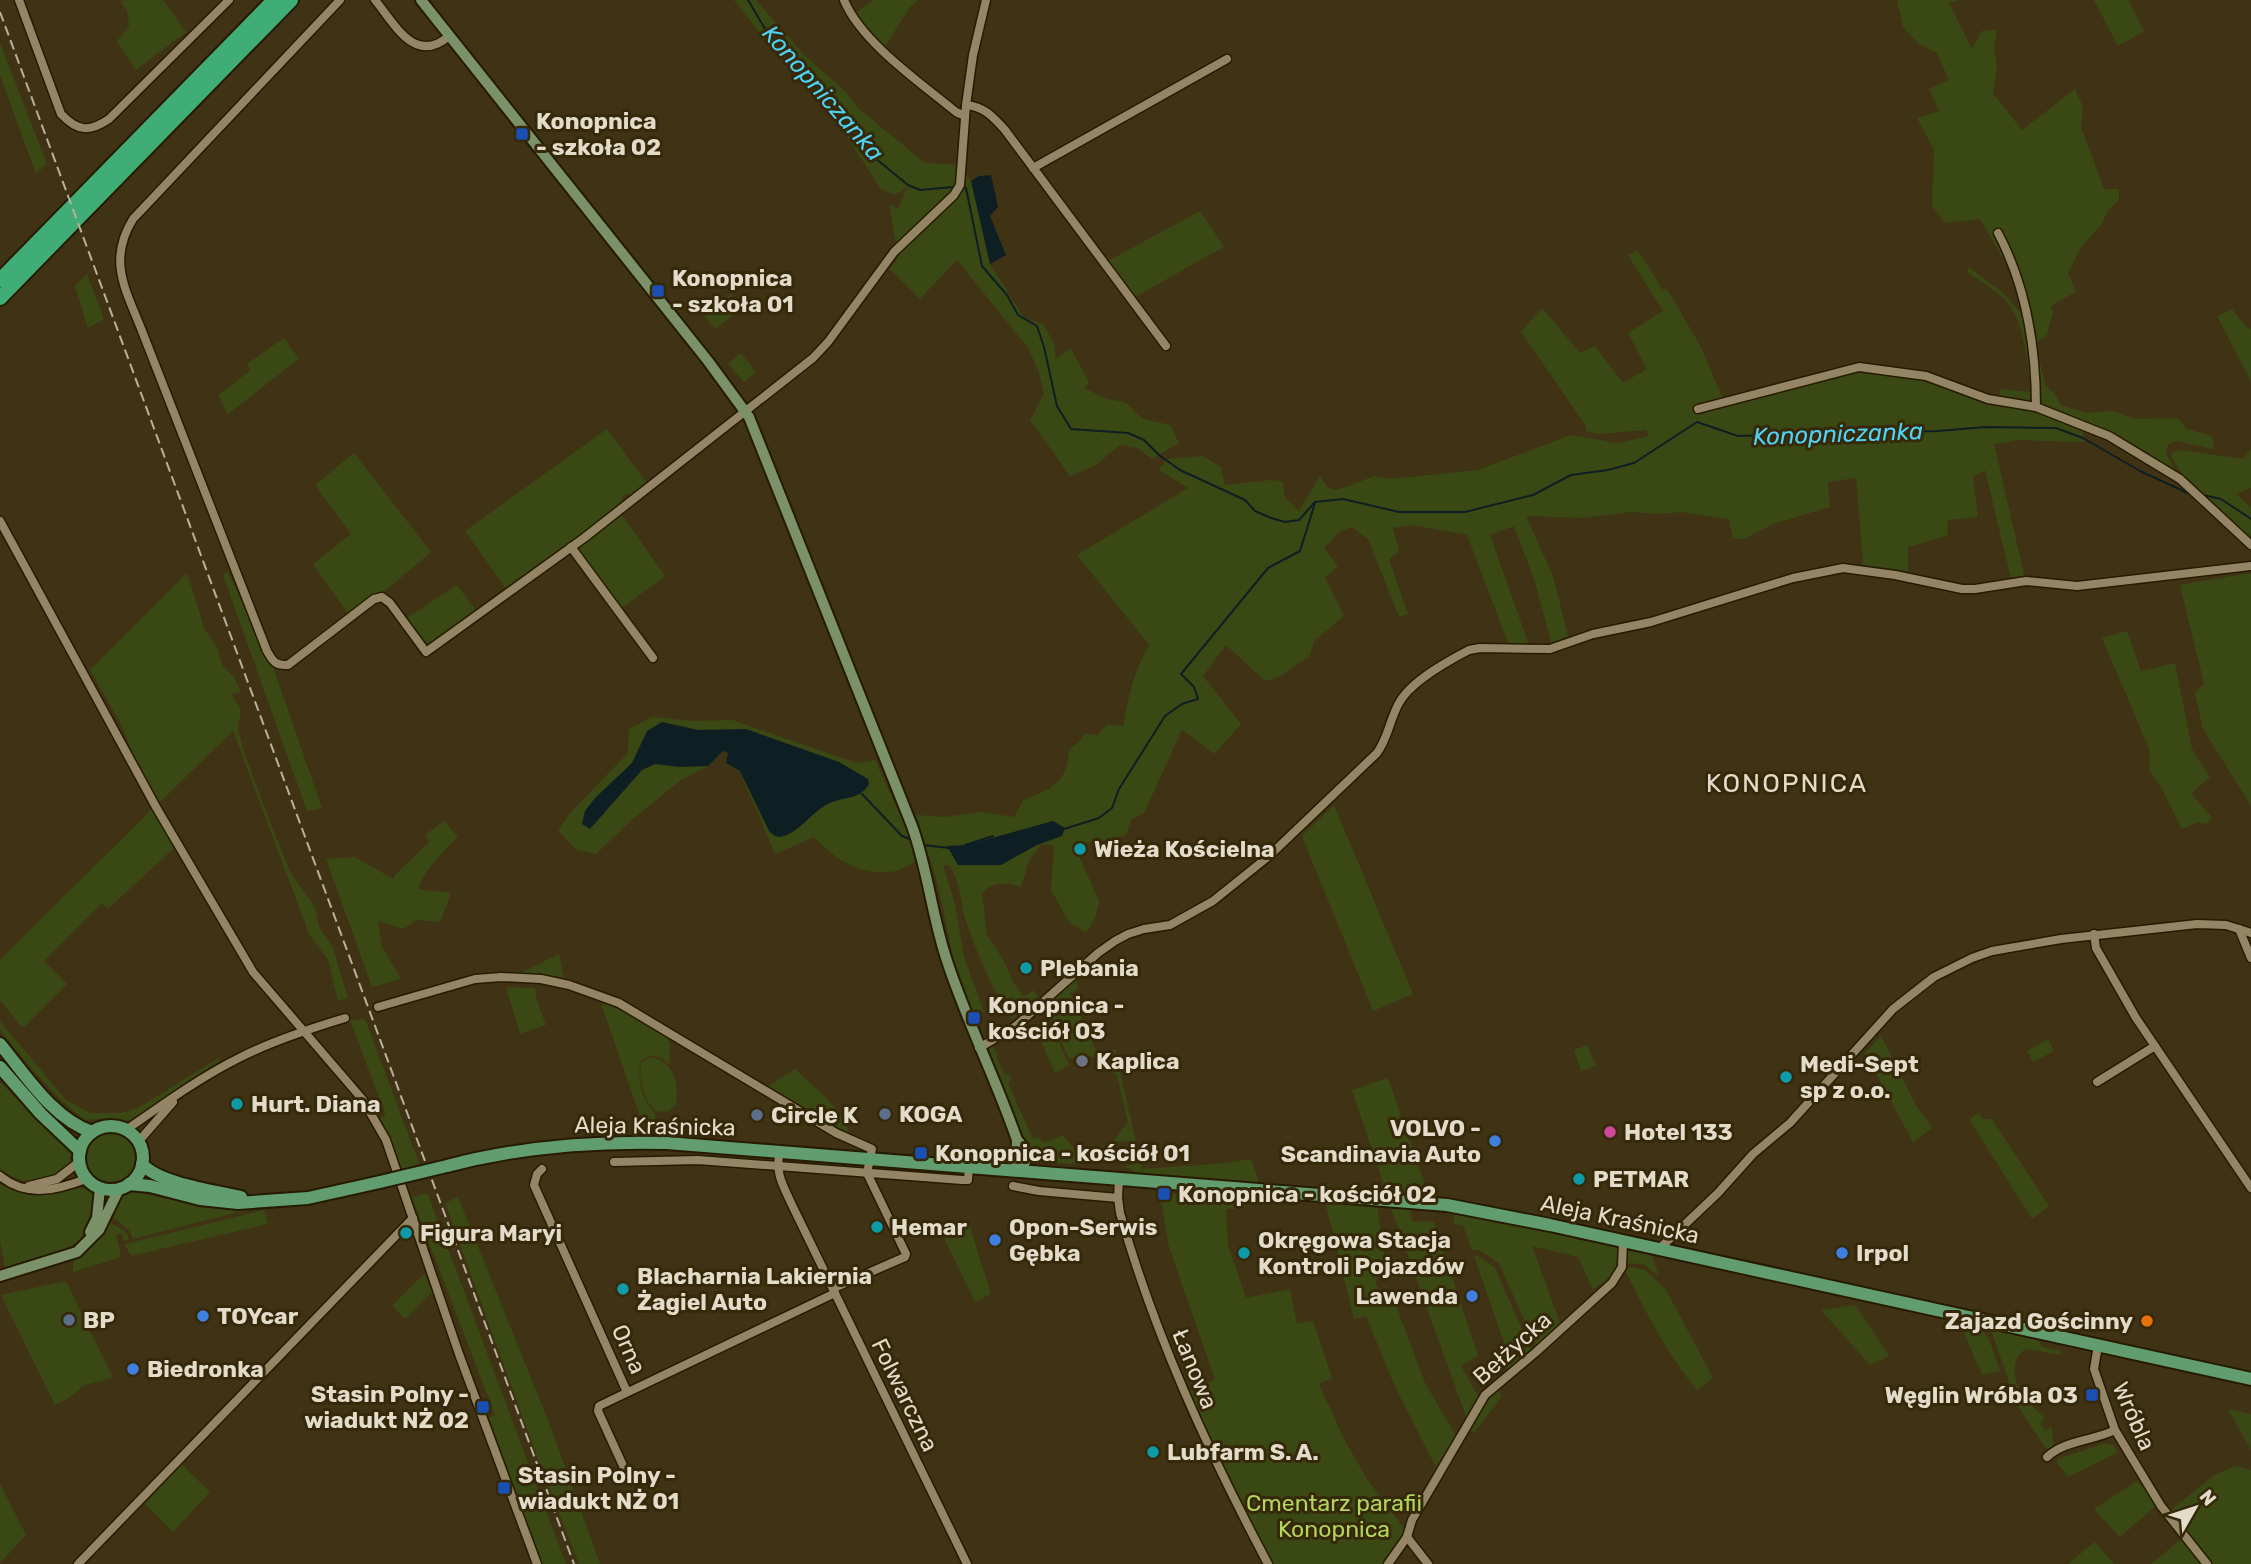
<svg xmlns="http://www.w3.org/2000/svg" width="2251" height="1564" viewBox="0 0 2251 1564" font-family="Rubik,sans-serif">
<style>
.green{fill:#3a4813}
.water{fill:#0e1f24}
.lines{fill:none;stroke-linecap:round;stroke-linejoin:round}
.stream{stroke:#0e1f24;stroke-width:2}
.street-casing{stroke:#261a00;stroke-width:11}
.secondary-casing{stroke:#261a00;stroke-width:14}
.primary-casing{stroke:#261a00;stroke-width:16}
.highway-casing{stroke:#261a00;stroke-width:18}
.street{stroke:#938565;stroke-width:8}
.secondary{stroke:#7a916a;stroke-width:10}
.primary{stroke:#619d6f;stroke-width:12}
.highway{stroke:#40ad76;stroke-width:14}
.rail{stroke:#bab09c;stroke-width:2;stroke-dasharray:10 5;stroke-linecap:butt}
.primary-bridge-casing{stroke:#261a00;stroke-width:16;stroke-linecap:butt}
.primary-bridge{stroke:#619d6f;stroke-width:12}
.transit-dot{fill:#1a4fb4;stroke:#35290a;stroke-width:2.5}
.culture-dot{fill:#0f9aa8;stroke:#35290a;stroke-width:2.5}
.worship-dot{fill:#6b7280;stroke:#35290a;stroke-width:2.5}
.service-dot{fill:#5c6f8a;stroke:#35290a;stroke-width:2.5}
.hotel-dot{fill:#d1479c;stroke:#35290a;stroke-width:2.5}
.shop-dot{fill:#3f7fe0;stroke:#35290a;stroke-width:2.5}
.food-dot{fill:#e8710a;stroke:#35290a;stroke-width:2.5}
.labels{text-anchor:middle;stroke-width:6;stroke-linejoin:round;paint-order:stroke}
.poi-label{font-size:23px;font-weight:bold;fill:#e4dccb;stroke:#35290a;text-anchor:start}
.street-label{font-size:23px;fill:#e4dccb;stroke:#35290a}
.park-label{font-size:23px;fill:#b3d55a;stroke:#35290a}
.water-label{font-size:24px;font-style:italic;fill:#4fd2f6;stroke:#35290a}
.quarter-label{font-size:26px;letter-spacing:2px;fill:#e4dccb;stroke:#35290a}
</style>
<rect width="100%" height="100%" fill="#403315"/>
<!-- green -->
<g class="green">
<path d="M123,0h40l23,32 -50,38 -19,-29 12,-15 -2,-16 -7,-8z"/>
<path d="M734,0h22l48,55 42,37 13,17 66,54 34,2 12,16 19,83 34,54 19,6 12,21v14l16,-11 18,35 -5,5 23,11 18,3 18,17 27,6 9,18 -27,16 -14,-11 -18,-3 -24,20 -26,11 -40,-56 14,-26 -5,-22 -11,-24 -71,-88 -37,39 -30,-30 10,-15c-7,-16 -7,-32 -11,-50l9,5 10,-24 -7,7 -8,2 -12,-5 -34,-52 -46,-60 -32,-32z"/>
<path d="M873,0h45l-8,7 -26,41 -14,-12 -15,-23z"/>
<path d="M1897,0h63l-11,3 23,46 10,-18 15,-1 -3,17 3,20 -4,26 29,37 53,-41 8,18 -2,20 23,62h15v11l-10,9 -8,16 -20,22 -13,26 8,19 -26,14 3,5 -6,24 -11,8 9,42 10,9 6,11 27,8 24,-2 23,8 43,-1 9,11 25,7 2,13 -39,-8 -7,4 -2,8 9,18 -59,-36 -15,3 -18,-6 1,10 -66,-2 -24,4 31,134 -14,1 -26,-109 -12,7 5,40 -30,3 -1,16 -39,11v24l-45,-6 -7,-87 -28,4 2,25 -57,17 -29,15h-11l-4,-20 -48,-7 -21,2 -29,-2 -47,6 -58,-2 27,60 16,64 -18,2 -16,-60 -21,-56 -24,9 39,110 -21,-2 -41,-108 -54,-10 -20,3 6,23 -10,8 19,55 -9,3 -31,-78 -16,-12 -12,4 -16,17 14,18 -13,12 19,38 -30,25 -4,15 -31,21 -14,4 -39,-36 -23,31 38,48 -27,30 -32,-24 -38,83 -13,7 -5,15 -27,7 -19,1 -3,8 22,50 -4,17 -9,15 -17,-11 -18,-32 3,-44 -13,-2 -12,17 -8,26c-14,-5 -28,-6 -39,6l5,42 17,26 9,21 11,15 9,-7 6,9 -27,20c-21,-32 -35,-65 -47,-101 -5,-18 -5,-38 -16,-53h-6l12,39 9,53 20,55 -9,2 -10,-16 -12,-41 -15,-72 -22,-70 28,2 37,-5 33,5 9,-17c28,-10 45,-18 46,-50l11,-9 4,-7 14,1 9,-11 16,2c5,-29 11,-55 26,-81l-72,-90 111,-67 -29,-18 7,-11 37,-3 18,11 4,18 45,-5 13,2 2,15 14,14 21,-35 7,11 8,3 14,-4 25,-10 17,3 87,-9 93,-35 46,8 32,-7 -3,-6 -48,4 -12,-3v-5l-65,-94 21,-24 38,45 15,-7 28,37 24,-14 -19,-36 35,-22 -35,-56 10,-5 25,40 4,-1 35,60 21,50 130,-36 42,6 91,26 13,1 2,-7 30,3c-4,-27 -5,-62 -21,-86 -10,-14 -29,-24 -43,-34l2,-5 33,25 21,24 -15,-49 -28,-48 -35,4 -13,-17 2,-56 -17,-32 22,-7 -10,-22 20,-9 -12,-27 -19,-10 -15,-16z"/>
<path d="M2094,0h34l16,31 -26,15z"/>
<path d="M0,43l47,121 -11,10 -36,-99z"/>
<path d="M1200,211l24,36 -91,51 -27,-36z"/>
<path d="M87,274l17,45 -16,9 -13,-42z"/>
<path d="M731,294l11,14 -27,21 -11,-14z"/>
<path d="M2232,309l13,17 6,3v52l-34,-65z"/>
<path d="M284,338l15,21 -71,55 -10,-19 32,-24 -3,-7z"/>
<path d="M741,353l15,19 -12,10 -16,-18z"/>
<path d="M607,429l41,56 -14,12 -8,-3 -4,4 2,7 -117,85 -42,-59z"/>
<path d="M2251,449v39l-15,6 15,13v34c-29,-26 -61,-50 -80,-85l2,-4 7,-2 63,9z"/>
<path d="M354,453l77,99 -46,39 -9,2 -27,22 -36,-51 38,-30 -36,-49z"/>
<path d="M622,515l43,61 -46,34 -42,-60z"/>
<path d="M228,572l45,95 49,141 -15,3 -84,-236z"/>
<path d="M187,573l18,57 13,19 4,16 12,12 7,15 -10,2 10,16 -3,18 5,21 24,65 23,58 25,35 4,20 14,21 15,50 -10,3 -10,-41 -19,-26 -76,-203 -74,72 -22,-39 -17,-42 -30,-52z"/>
<path d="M2244,574h7v232l-48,-77 -8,-36 9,-9 -24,-99z"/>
<path d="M457,585l20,27 -49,35 -5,-1 -18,-27z"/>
<path d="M2127,631l14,40 34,-8 17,86 18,28 -19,17 21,23 -5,7 -9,-2 -16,7 -21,-42 -12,-18 1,-18 -48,-113z"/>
<path d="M652,717l43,4 37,-1 125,43 18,-3 36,79 4,23c-8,4 -18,10 -26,10 -31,3 -55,-14 -75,-35l-39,17 -35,-83 -14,-8 2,-10 -5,-2 -15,15 -27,14 -47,38 -38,36 -21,-5 -17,-19 13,-18 57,-59 1,-24z"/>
<path d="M1334,805l79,189 -40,17 -71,-175z"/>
<path d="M153,808l22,39 -67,62 -6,-6 -58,58 23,23 -43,43 -4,-2 -20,-25v-40z"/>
<path d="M444,821l14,16c-16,16 -32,30 -40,52l33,4 -11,29 -23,-2 -14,9 -25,-8 4,26 19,32 -29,8 -46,-128 29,-2 38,22 3,-5 33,-32 -4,-7z"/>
<path d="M559,954l5,24 -43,-5z"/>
<path d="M1075,978l4,11 -9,4 28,61 17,-5 27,120 74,-5 35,-5 8,24 -123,-10 -11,-7 7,-1 -5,-25 -13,3 -1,-2 15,-19 -11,-47 -15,-10 -1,-4 -15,-6 -17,4 -23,-53z"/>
<path d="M506,987l29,1 2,13 9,24 -26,9z"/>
<path d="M604,1002l40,19 25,16 1,28 -7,-6 -12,-4 -10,6c-5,17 2,40 14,53v12l-12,-1 -41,-119z"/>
<path d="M365,1019l55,147 -18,4 -23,-51 7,-3 -36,-96z"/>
<path d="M0,1021l66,79 24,13h30l18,-5 79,-49 3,1 -90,61 -21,-3 -24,2 -22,-18 -28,-29 -35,-43z"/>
<path d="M1050,1028l3,1 16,36 -14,8 -17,-39z"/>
<path d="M1881,1036l34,68 17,24 -19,14 -48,-89z"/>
<path d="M2048,1039l6,12 -21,11 -6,-11z"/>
<path d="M1587,1045l9,21 -15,5 -7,-21z"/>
<path d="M992,1046l6,8 -2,1 8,19 6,1 1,4 -3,4 25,56 5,-2 6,6 19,-8 12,15 3,14 -38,-2 -8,-6 -47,-106z"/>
<path d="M651,1057c23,5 28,26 25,48l-9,7 -12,-1c-11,-12 -18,-33 -13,-49z"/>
<path d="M795,1069c14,14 54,45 53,64l-81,-46z"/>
<path d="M1388,1078l40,116 -42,-3 -34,-101z"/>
<path d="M0,1082l71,72 -2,12c-24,15 -46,23 -69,2z"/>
<path d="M1979,1113l4,6h9l57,87 -17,13 -63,-100z"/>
<circle cx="111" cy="1158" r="28"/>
<path d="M0,1184c20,12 40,13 62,8 12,-2 17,-6 28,-1 5,8 4,13 3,21 -4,41 -56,48 -88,56l-5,-27z"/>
<path d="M134,1192l78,16 38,1 -117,30 -4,-9 -17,-13 9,-20z"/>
<path d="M427,1193l1,2 138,369h-24l-53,-147 6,-2 -83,-217z"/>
<path d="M1160,1194l91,1 4,3 -2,4 -11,6 -16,1 2,36 18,53 44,-9 7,35 16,-3 19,57 -13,6 25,55 23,40 37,49v8l-19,28h-113l-61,-120 -23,-52 27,-13 -46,-132z"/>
<path d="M458,1197l93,231 49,136h-21l-37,-94 -97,-267z"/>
<path d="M1324,1197l53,7 9,63 -11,13 6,17 11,-2 33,88 31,53 -19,33 -42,-82 -29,-71 -12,3z"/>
<path d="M1390,1206l20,3 2,12 22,1 44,134 -17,10 18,32 -12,21z"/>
<path d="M264,1210l4,14 -137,32 -6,-12z"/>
<path d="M1461,1214l156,33c7,22 -9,31 -24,43l-15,-33 -46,-11 29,79 -25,22 -37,-84 -20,-13h-7l-9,-25 -9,-1v-9z"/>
<path d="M109,1222l17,10 3,7 -5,2 -3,-8 -5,1 5,23 -48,15v-9l4,-5z"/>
<path d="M969,1224l22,70 -16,8 -31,-64z"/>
<path d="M1628,1248l23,5 8,23 -16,-12 -18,-1v-11z"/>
<path d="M1474,1256h4l17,12 37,84 -22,17 -7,-2 7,-7z"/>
<path d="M1631,1267l14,3 20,18 48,90 -16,12c-30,-36 -52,-79 -72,-120z"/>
<path d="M424,1274l8,18 -27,27 -13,-13z"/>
<path d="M66,1281l47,97 -29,7 -15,13 -14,7 -54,-110z"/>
<path d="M1855,1305l34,51 -19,9 -49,-55z"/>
<path d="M1961,1326h20l9,16 10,29 -18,4z"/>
<path d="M1993,1328l45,11 4,8 19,4 -1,4 -34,-6c-16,9 -13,30 -4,45 5,8 16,17 23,24l-5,6 6,7 5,-5 3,20 -6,3 -3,-2 -28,-42 -26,-75z"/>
<path d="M1497,1390l5,6 -28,37 -5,-3 13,-26z"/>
<path d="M2228,1409l23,5v36z"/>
<path d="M2106,1443l7,2 5,7 -50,25 -11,-14 1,-4z"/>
<path d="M181,1464l29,28 -37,40 -28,-28z"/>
<path d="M2234,1466l17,4v94h-40l-42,-52 44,-36z"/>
<path d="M2137,1481l20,24 -37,32 -26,-28z"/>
<path d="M0,1484l26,51 -26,28z"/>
<path d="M2183,1539l21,25h-53l29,-24z"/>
<path d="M2095,1542l19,22h-44l-1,-1z"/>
</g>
<!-- water -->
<g class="water">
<path d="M991,175l7,32 -8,9 16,39 -16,9 -19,-83 8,-5z"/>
<path d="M662,722l36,8 48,-1 93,33 29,17 1,5c-9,16 -23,12 -39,19 -18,8 -28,27 -46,33 -7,2 -10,0 -15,-5l-29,-60 -14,-8 2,-10 -5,-2 -15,15 -28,1 -25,-3 -13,6 -52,59 -8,-5 3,-13 10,-13 37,-35 15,-32z"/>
<path d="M1053,821l12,7 -3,8 -25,9 -36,20h-43l-11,-19 19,-1z"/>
</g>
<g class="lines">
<!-- stream -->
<g class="stream">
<path d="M748,0l23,39 40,42 36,47 28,30 33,27 12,5 33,-3"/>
<path d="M962,188h4l16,78 25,29 11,20 19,11 7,21 13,59 14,23 57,4 16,7 15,15 21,15 65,30 10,11 16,7 14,4 14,-2 16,-18 28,-3 56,13h66l68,-17 38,-20 37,-5 26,-7 63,-41 41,14 200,-5 48,-4 70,1 27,10 57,33 50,23"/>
<path d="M2203,495l18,4 30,20"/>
<path d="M862,794l40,42 10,4"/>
<path d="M1064,829l35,-11 13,-10 7,-19 46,-73 17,-12 16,-5 -4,-12 -13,-13 87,-106 32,-17 15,-48"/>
<path d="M923,845l26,3"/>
<path d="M965,845l28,-9"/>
</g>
<!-- street casing -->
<g class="street-casing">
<g id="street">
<path d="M19,0l42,114c17,18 29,18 48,5l120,-119"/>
<path d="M340,0l-207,219c-26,42 -7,71 9,112l125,320c6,10 8,15 21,14l86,-66 8,-2 8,6 36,49 158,-114 229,-180 15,-16 66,-90 60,-57 6,-10 6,-80 7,-50 13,-55"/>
<path d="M375,0c19,23 40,66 74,36"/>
<path d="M844,0c17,42 77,83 112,112l9,4"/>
<path d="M966,105c19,2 27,12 39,25l161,216"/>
<path d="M1033,168l194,-109"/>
<path d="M1998,233c28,53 38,114 38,174"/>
<path d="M1698,409l161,-42 67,9 62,23 48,8 73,29 71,43 71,66"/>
<path d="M0,521l156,286 97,165 110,128 23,40 73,214 78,210"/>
<path d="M571,547l82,111"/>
<path d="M2239,929l12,29"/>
<path d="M2094,934l2,14 40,70 115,170"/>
<path d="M378,1007l97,-28 26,-2 40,2 28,6 50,18 217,130 36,16 -5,24 39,81 -1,3 -71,31"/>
<path d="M979,1048l37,-22 82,-73 17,-12 13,-7 16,-5 26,-4 43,-24 56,-45 108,-103c11,-15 13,-34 22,-50 12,-22 49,-42 70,-53l11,-2 70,1 43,-15 58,-12 142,-44 50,-10 52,7 67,14h13l51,-8 51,5 174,-20"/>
<path d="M2097,1082l58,-36"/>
<path d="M126,1130c36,-25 73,-52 113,-72 33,-17 70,-29 106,-40"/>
<path d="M138,1142l35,-40"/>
<path d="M780,1152c-6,20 4,35 12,53l175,359"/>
<path d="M614,1162l84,-2 264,20h6l1,-13"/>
<path d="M542,1169l-5,5 -3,11 93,207"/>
<path d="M0,1176c27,22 57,14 86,3"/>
<path d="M1119,1179l-1,19 2,15c35,123 88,238 148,351"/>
<path d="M29,1186l28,-7 22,-17"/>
<path d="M1013,1186l26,5 79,7"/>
<path d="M1659,1249l59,-56 35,-39 37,-31 103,-114 41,-32 38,-19 20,-7 69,-12 136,-15 29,1 25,8"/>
<path d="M2098,1345l-4,24 21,61 46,76 46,58"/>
<path d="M2047,1457c18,-17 46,-16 68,-27"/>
<path d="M625,1470l-27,-59 1,-5 236,-113"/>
<path d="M1407,1537l21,27"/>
<path d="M78,1564l335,-346"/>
<path d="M1388,1564l19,-27 5,-17 73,-125 50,-42 77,-70 10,-16 1,-26"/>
</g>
</g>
<!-- secondary casing -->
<g class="secondary-casing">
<g id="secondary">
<path d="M421,0l287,361 41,56 163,409c16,44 20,91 35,135 20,61 49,118 70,179 10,9 11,20 4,31"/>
<path d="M1017,1140l-1,24 5,7"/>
<path d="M90,1232l7,-14 3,-30"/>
<path d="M0,1276l77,-24 22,-22 20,-41"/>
</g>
</g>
<!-- primary casing -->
<g class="primary-casing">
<g id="primary">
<path d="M0,1044c25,30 53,75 92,88"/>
<path d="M0,1067l41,47 39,37"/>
<circle cx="111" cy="1158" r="32"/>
<path d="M142,1164c18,20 73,27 99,33"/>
<path d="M447,1166c72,-19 146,-25 220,-23l780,62 103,20 701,154"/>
<path d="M129,1184l21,2 50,13 38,4 70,-5 72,-16"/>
</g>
</g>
<!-- highway casing -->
<g class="highway-casing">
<g id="highway">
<path d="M0,280l274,-280"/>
<path d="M0,298l291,-298"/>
</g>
</g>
<!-- street -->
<use href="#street" class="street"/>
<!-- secondary -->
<use href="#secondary" class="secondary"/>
<!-- primary -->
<use href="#primary" class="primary"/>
<!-- highway -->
<use href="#highway" class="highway"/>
<!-- rail -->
<path class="rail" d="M0,12l574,1552"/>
<!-- primary-bridge casing -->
<g class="primary-bridge-casing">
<path id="primary-bridge" d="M380,1182l67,-16"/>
</g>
<!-- primary-bridge -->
<use href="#primary-bridge" class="primary-bridge"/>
</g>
<!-- markers -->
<g class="transit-dot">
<rect x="515" y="127" width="14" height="14" rx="3.5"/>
<rect x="651" y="284" width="14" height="14" rx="3.5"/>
<rect x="967" y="1011" width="14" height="14" rx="3.5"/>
<rect x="914" y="1146" width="14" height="14" rx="3.5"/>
<rect x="1157" y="1187" width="14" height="14" rx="3.5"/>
<rect x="2085" y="1388" width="14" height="14" rx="3.5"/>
<rect x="476" y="1400" width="14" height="14" rx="3.5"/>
<rect x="497" y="1481" width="14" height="14" rx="3.5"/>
</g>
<g class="culture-dot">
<circle cx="1080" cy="849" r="7"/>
<circle cx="1026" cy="968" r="7"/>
<circle cx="1786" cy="1077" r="7"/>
<circle cx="237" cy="1104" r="7"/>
<circle cx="1579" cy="1179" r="7"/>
<circle cx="877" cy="1227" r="7"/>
<circle cx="406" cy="1233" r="7"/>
<circle cx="1244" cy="1253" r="7"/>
<circle cx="623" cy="1289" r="7"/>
<circle cx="1153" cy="1452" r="7"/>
</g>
<circle class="worship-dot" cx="1082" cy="1061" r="7"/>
<g class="service-dot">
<circle cx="885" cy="1114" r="7"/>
<circle cx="757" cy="1115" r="7"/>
<circle cx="69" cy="1320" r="7"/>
</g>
<circle class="hotel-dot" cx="1610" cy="1132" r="7"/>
<g class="shop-dot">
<circle cx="1495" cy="1141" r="7"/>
<circle cx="995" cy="1240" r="7"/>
<circle cx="1842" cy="1253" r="7"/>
<circle cx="1472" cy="1296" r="7"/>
<circle cx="203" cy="1316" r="7"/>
<circle cx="133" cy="1369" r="7"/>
</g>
<circle class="food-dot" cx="2147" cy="1321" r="7"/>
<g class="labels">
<!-- poi labels -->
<g class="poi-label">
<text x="536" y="129">Konopnica<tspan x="536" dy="26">- szkoła 02</tspan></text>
<text x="672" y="286">Konopnica<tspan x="672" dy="26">- szkoła 01</tspan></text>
<text x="1094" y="857">Wieża Kościelna</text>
<text x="1040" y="976">Plebania</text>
<text x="988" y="1013">Konopnica -<tspan x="988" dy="26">kościół 03</tspan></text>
<text x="1096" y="1069">Kaplica</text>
<text x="1800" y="1072">Medi-Sept<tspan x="1800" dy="26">sp z o.o.</tspan></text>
<text x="251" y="1112">Hurt. Diana</text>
<text x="899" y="1122">KOGA</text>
<text x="771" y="1123">Circle K</text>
<text x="1481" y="1136" text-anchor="end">VOLVO -<tspan x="1481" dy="26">Scandinavia Auto</tspan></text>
<text x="1624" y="1140">Hotel 133</text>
<text x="935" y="1161">Konopnica - kościół 01</text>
<text x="1593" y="1187">PETMAR</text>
<text x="1178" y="1202">Konopnica - kościół 02</text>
<text x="891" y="1235">Hemar</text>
<text x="1009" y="1235">Opon-Serwis<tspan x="1009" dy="26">Gębka</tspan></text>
<text x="420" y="1241">Figura Maryi</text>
<text x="1258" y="1248">Okręgowa Stacja<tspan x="1258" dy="26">Kontroli Pojazdów</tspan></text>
<text x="1856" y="1261">Irpol</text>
<text x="637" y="1284">Blacharnia Lakiernia<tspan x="637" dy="26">Żagiel Auto</tspan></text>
<text x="1458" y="1304" text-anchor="end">Lawenda</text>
<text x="217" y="1324">TOYcar</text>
<text x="83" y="1328">BP</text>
<text x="2133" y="1329" text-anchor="end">Zajazd Gościnny</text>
<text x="147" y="1377">Biedronka</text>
<text x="469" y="1402" text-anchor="end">Stasin Polny -<tspan x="469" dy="26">wiadukt NŻ 02</tspan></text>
<text x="2078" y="1403" text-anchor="end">Węglin Wróbla 03</text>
<text x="1167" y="1460">Lubfarm S. A.</text>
<text x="518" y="1483">Stasin Polny -<tspan x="518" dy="26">wiadukt NŻ 01</tspan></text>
</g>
<!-- street labels -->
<g class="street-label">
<text transform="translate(655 1126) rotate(1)" y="8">Aleja Kraśnicka</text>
<text transform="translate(1620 1219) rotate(12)" y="8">Aleja Kraśnicka</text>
<text transform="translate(1512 1348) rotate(-42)" y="8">Bełżycka</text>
<text transform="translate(629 1349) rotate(66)" y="8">Orna</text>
<text transform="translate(1195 1369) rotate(68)" y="8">Łanowa</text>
<text transform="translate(905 1395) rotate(64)" y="8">Folwarczna</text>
<text transform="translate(2134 1416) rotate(66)" y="8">Wróbla</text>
</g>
<!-- park labels -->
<g class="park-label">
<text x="1334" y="1511">Cmentarz parafii<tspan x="1334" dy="26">Konopnica</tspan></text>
</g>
<!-- water labels -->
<g class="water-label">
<text transform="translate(823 93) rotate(49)" y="8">Konopniczanka</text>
<text transform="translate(1838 434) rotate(-2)" y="8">Konopniczanka</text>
</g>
<!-- quarter labels -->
<g class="quarter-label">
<text x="1787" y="792">KONOPNICA</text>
</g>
</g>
<!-- north arrow -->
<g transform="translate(2195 1508) rotate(51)" stroke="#35290a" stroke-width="5" paint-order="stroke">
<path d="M0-5L12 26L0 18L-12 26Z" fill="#e4dccb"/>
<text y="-10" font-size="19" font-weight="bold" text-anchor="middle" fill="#e4dccb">N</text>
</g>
</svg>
